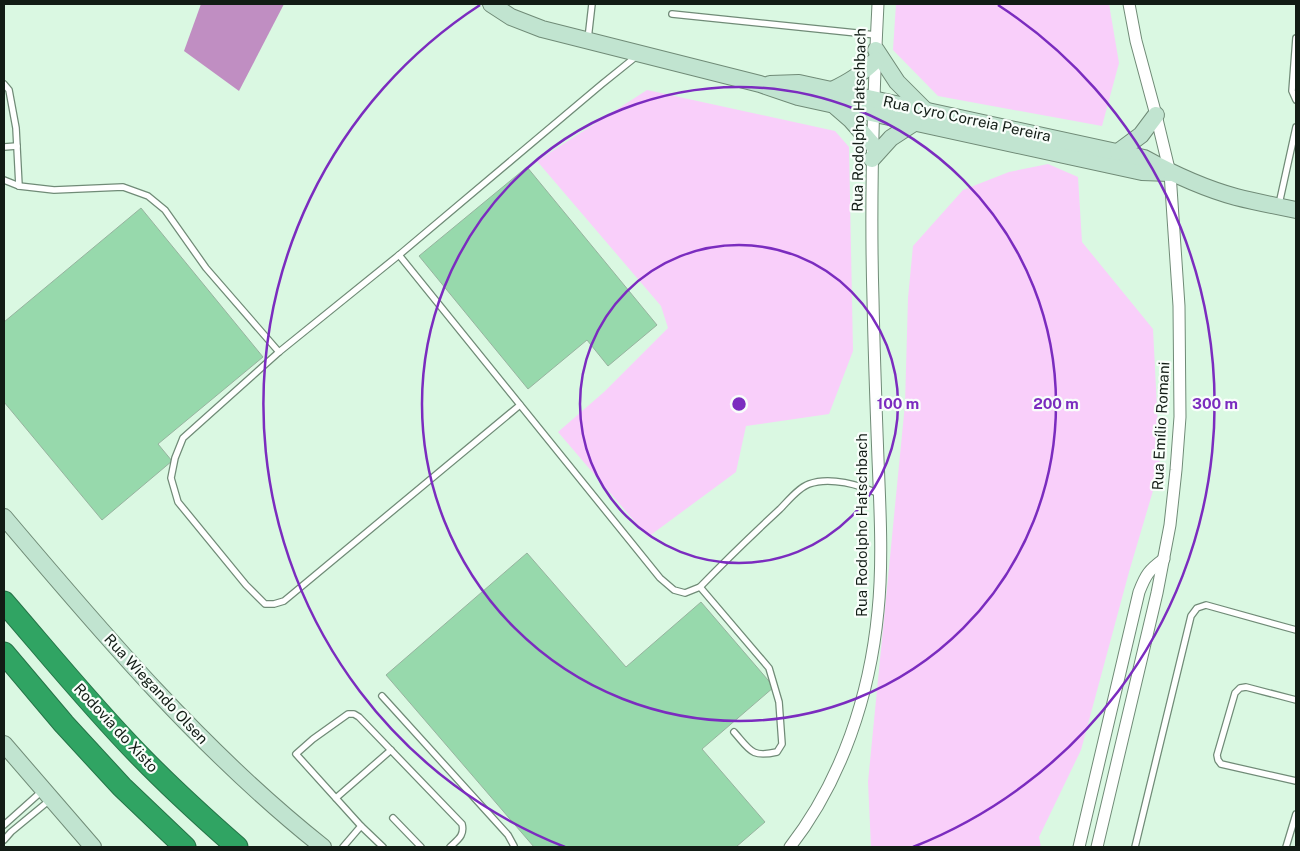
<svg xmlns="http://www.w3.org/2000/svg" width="1300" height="851" viewBox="0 0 1300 851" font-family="'Public Sans',sans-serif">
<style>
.green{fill:#f9cffa}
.water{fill:#c08ec2}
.building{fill:#97d9ac;stroke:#97b39f}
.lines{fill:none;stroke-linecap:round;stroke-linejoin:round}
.lane-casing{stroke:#708b77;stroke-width:8}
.street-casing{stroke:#708b77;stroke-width:13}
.secondary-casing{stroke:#708b77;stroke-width:18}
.highway-casing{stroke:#267448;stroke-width:23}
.lane{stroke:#fff;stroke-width:5.5}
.street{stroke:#fff;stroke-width:11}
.secondary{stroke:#c1e4d0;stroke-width:16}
.highway{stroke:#30a463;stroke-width:21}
.ring{fill:none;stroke:#7b2cbf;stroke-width:2.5}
.labels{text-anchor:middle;stroke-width:4.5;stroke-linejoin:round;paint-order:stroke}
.street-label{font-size:15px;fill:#121c15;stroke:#f8fefa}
.centre{fill:#7b2cbf;stroke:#f8fefa;stroke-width:2.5}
.ring-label{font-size:15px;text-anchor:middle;font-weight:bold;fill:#7b2cbf;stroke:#f8fefa;stroke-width:4.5;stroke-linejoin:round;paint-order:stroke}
</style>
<rect width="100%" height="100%" fill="#daf8e2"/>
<!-- green -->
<g class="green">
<path d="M896,4h213l10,59 -17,63 -164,-30 -45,-46z"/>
<path d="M647,90l188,41 14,16 4,204 -24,63 -83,12 -10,46 -88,65 -90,-105 46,-40 64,-64 -7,-22 -124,-145z"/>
<path d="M1048,164l30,13 4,65 71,87 7,138 -31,105 -48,178 -42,87 2,10h-170l-3,-65 37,-378 3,-106 5,-52 50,-56 46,-18z"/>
</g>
<!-- water -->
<path class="water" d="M201,4h83l-45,87 -55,-40z"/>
<!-- building -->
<g class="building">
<path d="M527,167l130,158 -49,41 -21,-26 -59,49 -109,-133z"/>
<path d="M141,208l122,149 -105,87 14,17 -70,59 -98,-118v-80z"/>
<path d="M527,553l99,114 75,-65 73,85 -72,62 63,73 -29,25h-202l-148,-172z"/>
</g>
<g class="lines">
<!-- lane casing -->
<g class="lane-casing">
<g id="lane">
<path d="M672,14l204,21"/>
<path d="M1296,38l-4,53 4,9"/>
<path d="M588,39l4,-35"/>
<path d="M4,84l5,6 7,38 3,58"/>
<path d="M4,147l13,-1"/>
<path d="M4,180l15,6 35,4 69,-3 25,9 17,14 41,58 73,84"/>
<path d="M1279,204l17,-77"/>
<path d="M399,255l261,323 14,12 11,3 15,-6c26,-27 53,-53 80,-78 8,-8 18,-21 29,-25 21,-8 51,1 70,10"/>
<path d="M520,405l-236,196 -10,3h-9l-19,-19 -68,-83 -7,-24 4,-20 8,-20 96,-86 120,-97 203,-171 36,-29"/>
<path d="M700,587l69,81 10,34 3,42 -5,8c-26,6 -27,-2 -43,-20"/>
<path d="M382,696l126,139 6,11 -1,1"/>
<path d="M1296,700l-50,-13 -6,1 -5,5 -18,62 1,5 3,4 75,17"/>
<path d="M336,798l55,-48"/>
<path d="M393,818l28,29"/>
<path d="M4,825l38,-34"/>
<path d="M4,840l7,-8 40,-33"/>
<path d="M343,847l18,-21"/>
<path d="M383,847l-22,-21 -65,-72 17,-15 35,-25h6l5,3 103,107c3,12 -5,16 -12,23"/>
<path d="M1135,847l56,-231 6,-8 9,-3 90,25"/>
<path d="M1286,847l10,-33"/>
</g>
</g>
<!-- street casing -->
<g class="street-casing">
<g id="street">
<path d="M790,847c52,-67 80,-152 88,-236 5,-49 2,-103 0,-152 -2,-53 -4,-107 -5,-160 -3,-99 0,-197 5,-295"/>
<path d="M1079,847l60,-255c7,-18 10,-22 25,-33"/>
<path d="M1097,847l60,-254 13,-68 6,-55 4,-53 -1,-111 -9,-133 -14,-58 -20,-74 -7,-37"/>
</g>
</g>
<!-- secondary casing -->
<g class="secondary-casing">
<g id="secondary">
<path d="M491,4l20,13 31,12 218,55 38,13 344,75 28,1"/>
<path d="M876,50l21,32 28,28"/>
<path d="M770,84l29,-1 345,75c29,16 59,30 92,39 20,5 40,9 60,13"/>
<path d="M832,90c19,-9 29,-16 44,-30"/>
<path d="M836,107l15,13 21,24"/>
<path d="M1118,152l23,-17 15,-20"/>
<path d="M872,159l19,-21 23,-15"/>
<path d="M4,517c99,117 199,235 319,330"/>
<path d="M4,744l89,103"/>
</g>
</g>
<!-- highway casing -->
<g class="highway-casing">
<g id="highway">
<path d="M4,602c45,52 88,105 136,154 31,32 64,62 97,91"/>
<path d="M4,653l60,71 58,63 63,60"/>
</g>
</g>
<!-- lane -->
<use href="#lane" class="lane"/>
<!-- street -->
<use href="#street" class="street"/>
<!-- secondary -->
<use href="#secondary" class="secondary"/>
<!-- highway -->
<use href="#highway" class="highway"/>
</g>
<!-- distance rings -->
<g class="ring">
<circle cx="739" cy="404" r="159"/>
<circle cx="739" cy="404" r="317"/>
<path d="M565 847A476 476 0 0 1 480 5M998 5A476 476 0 0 1 913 847"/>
</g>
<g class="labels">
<!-- street labels -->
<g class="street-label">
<text transform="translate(967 119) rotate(12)" y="5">Rua Cyro Correia Pereira</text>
<text transform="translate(859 120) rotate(-89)" y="5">Rua Rodolpho Hatschbach</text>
<text transform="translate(1161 426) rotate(-87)" y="5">Rua Emílio Romani</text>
<text transform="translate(862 525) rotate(-90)" y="5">Rua Rodolpho Hatschbach</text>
<text transform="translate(156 689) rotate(47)" y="5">Rua Wiegando Olsen</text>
<text transform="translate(116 728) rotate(47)" y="5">Rodovia do Xisto</text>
</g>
</g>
<circle cx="739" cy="404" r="8" class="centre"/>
<g class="ring-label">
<text x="898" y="409">100 m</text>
<text x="1056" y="409">200 m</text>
<text x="1215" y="409">300 m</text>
</g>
<!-- border -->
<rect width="1300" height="851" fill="none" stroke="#121c15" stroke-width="10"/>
</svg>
